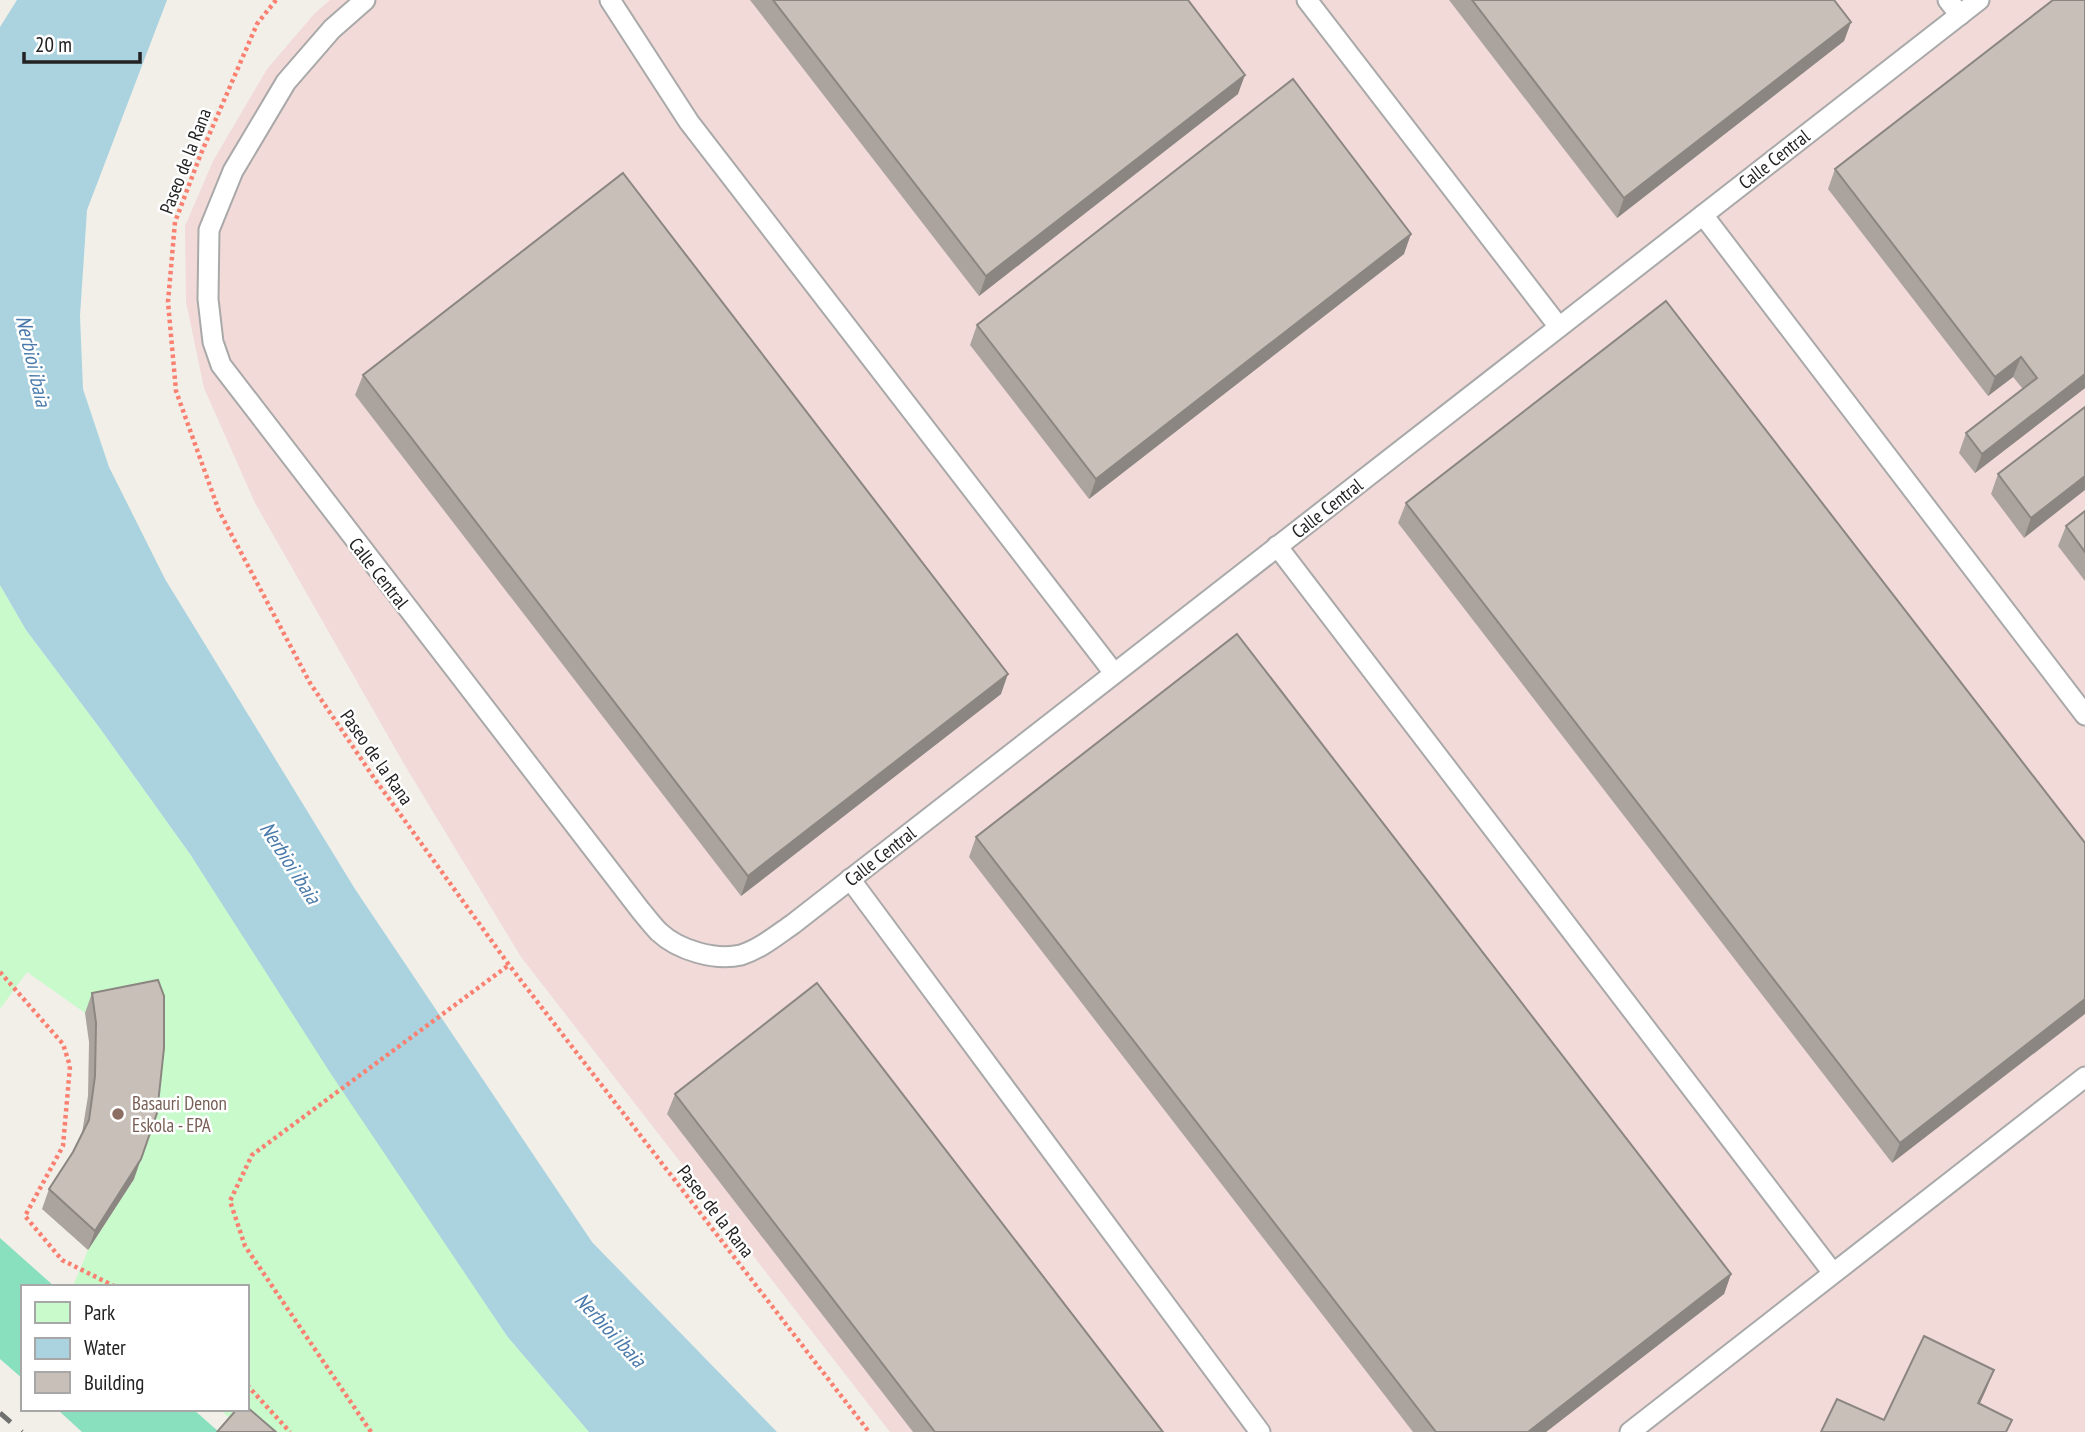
<svg xmlns="http://www.w3.org/2000/svg" width="2085" height="1432" viewBox="0 0 2085 1432" font-family="'PT Sans Narrow',sans-serif">
	<rect width="100%" height="100%" fill="#f2efe9"/>
	<polygon fill="#f2dad9" points="330,0 2085,0 2085,1432 890,1432 521,957 404,764 255,503 204,388 186,302 185,226 213,161 267,69 315,13"/>
	<polygon fill="#c8facc" points="0,585 26,630 99,727 190,854 507,1336 589,1432 246,1432 219,1409 247,1409 247,1287 73,1286 88,1250 134,1179 150,1000 85,1013 27,972 0,1009"/>
	<g fill="#88e0be">
		<polygon points="0,1238 55,1287 23,1287 23,1379 0,1359"/>
		<polygon points="57,1409 193,1409 219,1432 82,1432"/>
	</g>
	<polygon fill="#aad3df" points="17,0 167,0 87,210 80,316 83,389 109,467 165,579 355,889 592,1242 777,1432 589,1432 507,1336 331,1074 190,854 99,727 26,630 0,585 0,27"/>
	<g fill="none" stroke-linecap="round" stroke-linejoin="round">
		<defs>
			<g id="lane">
				<path d="M365,0L332,29L286,82L233,171L209,230L208,299L213,342L221,365L641,911C647,918 653,926 659,932C678,950 715,961 741,955C760,949 777,935 793,924L1979,0"/>
				<polyline points="610,0 689,122 1114,673"/>
				<polyline points="1307,0 1559,327"/>
				<polyline points="1948,0 1960,15"/>
				<polyline points="1703,215 2085,715"/>
				<polyline points="1277,546 1833,1273"/>
				<polyline points="850,879 1260,1432"/>
				<polyline points="1630,1432 2085,1077"/>
			</g>
		</defs>
		<use href="#lane" stroke="#a9a9a9" stroke-width="23"/>
		<g stroke="#fa8072" stroke-width="4.5" stroke-dasharray="3.5 3.5" stroke-linecap="butt">
			<polyline points="276,0 257,24 200,156 175,222 168,302 176,391 219,511 310,683 374,778 509,965 869,1432"/>
			<polyline points="0,972 63,1044 70,1066 63,1146 25,1216 62,1260 116,1287"/>
			<polyline points="247,1385 290,1432"/>
			<polyline points="371,1432 245,1246 230,1201 252,1155 509,965"/>
		</g>
		<use href="#lane" stroke="#fff" stroke-width="19"/>
		<polyline stroke="#707070" stroke-width="5" stroke-dasharray="14 14" stroke-linecap="butt" points="0,1413 22,1432"/>
	</g>
	<g fill="#aba49e">
		<polygon points="750,0 1188,0 1238,94 979,296"/>
		<polygon points="1449,0 1834,0 1851,22 1844,41 1617,218"/>
		<polygon points="2085,0 2085,388 1975,473 1959,453 1966,433 2023,389 2013,377 1988,396 1828,189 1835,169"/>
		<polygon points="1404,254 1089,499 970,345 977,325"/>
		<polygon points="363,375 1001,694 741,896 355,395"/>
		<polygon points="2085,407 2024,538 1991,494 1998,474"/>
		<polygon points="1406,503 2085,843 1892,1163 1398,523"/>
		<polygon points="2085,511 2085,581 2058,546 2066,526"/>
		<polygon points="976,837 1731,1274 1724,1294 1546,1432 1413,1432 969,857"/>
		<polygon points="92,993 134,1179 88,1250 42,1209 49,1189 73,1152 82,1133 88,1096 89,1042 85,1013"/>
		<polygon points="675,1094 1163,1432 913,1432 667,1114"/>
	</g>
	<g fill="#8b8681">
		<polygon points="1851,22 1844,41 1617,218 1624,198"/>
		<polygon points="1245,75 1238,94 979,296 986,276"/>
		<polygon points="1411,234 1404,254 1089,499 1096,479"/>
		<polygon points="2021,357 2013,377 1988,396 1995,377"/>
		<polygon points="2085,374 2085,388 1975,473 1982,454"/>
		<polygon points="2085,476 2085,490 2024,538 2031,518"/>
		<polygon points="1008,674 1001,694 741,896 748,876"/>
		<polygon points="2085,999 2085,1014 1892,1163 1900,1143"/>
		<polygon points="141,1159 134,1179 88,1250 95,1231"/>
		<polygon points="1731,1274 1724,1294 1546,1432 1528,1432"/>
		<polygon points="1994,1370 1986,1390 1971,1423 1978,1403"/>
	</g>
	<g fill="#c7bfb8" stroke="#8b8681" stroke-width="2">
		<polygon points="773,0 1188,0 1245,75 986,276"/>
		<polygon points="1472,0 1834,0 1851,22 1624,198"/>
		<polygon points="2053,0 2085,0 2085,374 1982,454 1966,433 2037,378 2021,357 1995,377 1835,169"/>
		<polygon points="1293,79 1411,234 1096,479 977,325"/>
		<polygon points="623,173 1008,674 748,876 363,375"/>
		<polygon points="1666,301 2085,843 2085,999 1900,1143 1406,503"/>
		<polygon points="2085,407 2085,476 2031,518 1998,474"/>
		<polygon points="2085,511 2085,552 2066,526"/>
		<polygon points="1237,634 1731,1274 1528,1432 1436,1432 976,837"/>
		<polygon points="158,980 164,996 164,1048 157,1113 141,1159 95,1231 49,1189 73,1152 89,1120 95,1076 96,1023 92,993"/>
		<polygon points="817,983 1163,1432 935,1432 675,1094"/>
		<polygon points="1924,1336 1994,1370 1978,1403 2012,1420 2006,1432 1821,1432 1837,1399 1884,1420"/>
		<polygon points="247,1407 276,1432 217,1432 237,1409 247,1409"/>
	</g>
	<circle fill="#8d6e63" stroke="#fff" stroke-width="2.5" cx="118" cy="1114" r="7"/>
	<g text-anchor="middle" stroke-width="5" stroke-linejoin="round" paint-order="stroke">
		<g font-size="19" fill="#222" stroke="#fff">
			<text transform="translate(1774 159) rotate(-38)" y="7">Calle Central</text>
			<text transform="translate(185 161) rotate(-69)" y="7">Paseo de la Rana</text>
			<text transform="translate(1327 508) rotate(-38)" y="7">Calle Central</text>
			<text transform="translate(379 573) rotate(52)" y="7">Calle Central</text>
			<text transform="translate(377 757) rotate(55)" y="7">Paseo de la Rana</text>
			<text transform="translate(880 856) rotate(-38)" y="7">Calle Central</text>
			<text transform="translate(716 1211) rotate(52)" y="7">Paseo de la Rana</text>
		</g>
		<g font-size="19" fill="#785e54" stroke="#fff" text-anchor="start">
			<text x="132" y="1110">Basauri Denon<tspan x="132" dy="22">Eskola - EPA</tspan></text>
		</g>
		<g font-size="21" font-style="italic" fill="#4a7aab" stroke="#fff">
			<text transform="translate(33 361) rotate(77)" y="7">Nerbioi ibaia</text>
			<text transform="translate(290 863) rotate(57)" y="7">Nerbioi ibaia</text>
			<text transform="translate(610 1330) rotate(47)" y="7">Nerbioi ibaia</text>
		</g>
	</g>
	<rect x="21" y="1285" width="228" height="126" fill="#ffffff" stroke="#a7a7a7" stroke-width="2"/>
	<rect x="35" y="1302" width="35" height="21" fill="#c8facc" stroke="#a7a7a7" stroke-width="2"/>
	<text x="84" y="1320" font-size="21" fill="#222222">Park</text>
	<rect x="35" y="1338" width="35" height="21" fill="#aad3df" stroke="#a7a7a7" stroke-width="2"/>
	<text x="84" y="1355" font-size="21" fill="#222222">Water</text>
	<rect x="35" y="1372" width="35" height="21" fill="#c7bfb8" stroke="#a7a7a7" stroke-width="2"/>
	<text x="84" y="1390" font-size="21" fill="#222222">Building</text>
	<path d="M24 52v10h116v-10" fill="none" stroke="#222222" stroke-width="3.5"/>
	<text x="35" y="52" font-size="21" fill="#222222" stroke="#ffffff" stroke-width="5" paint-order="stroke">20 m</text>
</svg>
